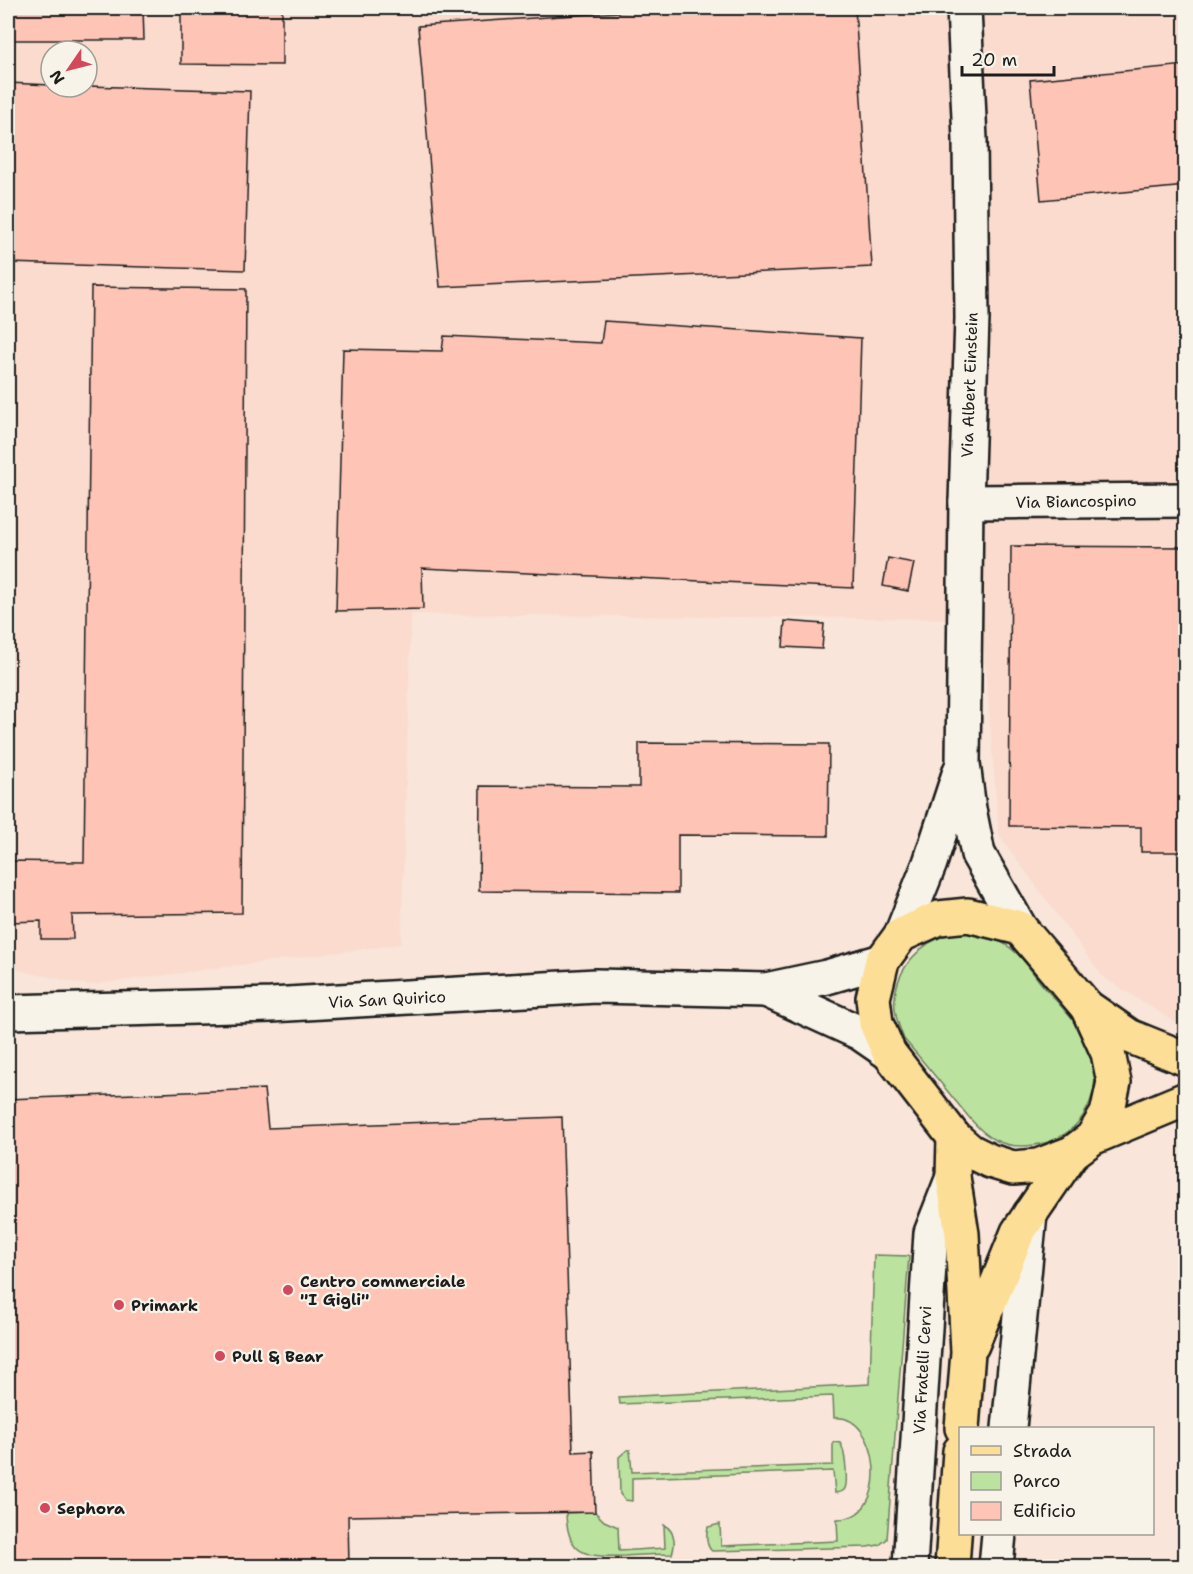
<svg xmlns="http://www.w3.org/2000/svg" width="1193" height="1574" viewBox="0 0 1193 1574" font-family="'Shantell Sans',sans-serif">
	<rect width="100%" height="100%" fill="#f9e5d9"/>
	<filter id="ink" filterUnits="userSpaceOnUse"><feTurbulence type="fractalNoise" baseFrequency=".0167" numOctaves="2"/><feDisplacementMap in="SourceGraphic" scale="12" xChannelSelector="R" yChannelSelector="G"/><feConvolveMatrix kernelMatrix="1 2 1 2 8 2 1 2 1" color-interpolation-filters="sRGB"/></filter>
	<g filter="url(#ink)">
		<path fill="#fadbce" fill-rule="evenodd" d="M8,8H1185V1028L1103,977L999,835L982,619L411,614L401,944L88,985L8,968ZM51,51H87V87H51Z"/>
		<g fill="#bbe39f" stroke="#6c805e" stroke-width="1.5">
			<path d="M973,933C988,937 1002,940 1014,951C1024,959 1032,972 1040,982C1052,997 1082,1027 1088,1042C1105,1081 1090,1129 1048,1142C1031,1147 1011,1148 995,1140C977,1130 966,1113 953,1098C937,1078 920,1058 904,1039C899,1026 893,1012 895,998C897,968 921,942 949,934C957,933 965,933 973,933Z"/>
			<path d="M874,1255L909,1256L887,1539L879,1545L867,1547L712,1551C706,1546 706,1535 708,1527L720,1524L721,1546L838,1541L837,1519C893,1520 880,1412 834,1418L833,1396L620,1404L619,1397L870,1384Z"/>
			<path d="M833,1442L840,1443C845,1449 849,1484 844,1490C841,1493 839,1492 835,1493L833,1471L632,1478V1501L625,1500L620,1494L619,1457L627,1450H630L632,1472L833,1465Z"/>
			<path d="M595,1512L604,1521L618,1527L619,1551L665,1548L664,1525C675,1531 676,1543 672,1554C656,1554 641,1555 625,1556C588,1557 567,1557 566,1513Z"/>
		</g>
		<g fill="#fec4b6" stroke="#1c1c1c" stroke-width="1.5">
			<polygon points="8,8 143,8 144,40 8,40"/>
			<polygon points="181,8 282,8 282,65 181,64"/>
			<polygon points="676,8 855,8 872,267 440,287 418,26"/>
			<polygon points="1186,65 1186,186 1041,200 1030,80"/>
			<polygon points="8,83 51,85 51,87 87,86 250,91 245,270 8,263"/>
			<polygon points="91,287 246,289 242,913 72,915 73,939 41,939 41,921 8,922 8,861 84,862"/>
			<polygon points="604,321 861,338 853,588 422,568 423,609 336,611 343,349 442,351 444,336 601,343"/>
			<polygon points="1011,546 1186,547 1186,852 1141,852 1141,827 1009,826"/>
			<polygon points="888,558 914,563 908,591 883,586"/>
			<polygon points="785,621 824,624 822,649 783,647"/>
			<polygon points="639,743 829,744 828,836 678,835 678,893 479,891 480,786 639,787"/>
			<polygon points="264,1089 268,1128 562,1117 573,1452 593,1451 595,1512 348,1516 349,1566 8,1566 8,1099"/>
		</g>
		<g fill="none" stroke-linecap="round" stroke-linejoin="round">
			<defs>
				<g id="minor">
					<polyline points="964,8 970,140 972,318 966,502 963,764 969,809 978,854 1020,928"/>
					<polyline points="966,502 1186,500"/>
					<polyline points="901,935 930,863 960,771"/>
					<polyline points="766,990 860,1033 889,1053"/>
					<polyline points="8,1012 271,1005 596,986 766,990 827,977 882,961"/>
					<polyline points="1009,1428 1030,1214"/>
					<polyline points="910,1566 931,1233 953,1177"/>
					<polyline points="996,1566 999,1534"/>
				</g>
				<g id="major">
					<polyline points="1087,1007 1129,1036 1186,1059"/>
					<polyline points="954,1137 953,1177 962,1234 968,1352 962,1428"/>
					<polyline points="1092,1138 1107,1114 1114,1082 1108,1053 1087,1007 1020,928 968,915 939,918 901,935 882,961 873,998 876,1023 889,1053 954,1137 970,1151 990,1161 1013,1168 1038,1166 1072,1153 1092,1138 1186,1099"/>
					<polyline points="972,1345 1018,1232 1072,1153"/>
					<polyline points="952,1566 960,1451"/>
				</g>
			</defs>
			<use href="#minor" stroke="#1c1c1c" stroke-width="38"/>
			<use href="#major" stroke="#1c1c1c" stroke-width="38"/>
			<use href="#minor" stroke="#f7f3e8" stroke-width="33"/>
			<use href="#major" stroke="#fdde96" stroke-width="33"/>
		</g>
	</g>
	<g fill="#d1495b" stroke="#f7f3e8" stroke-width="2">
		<circle cx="288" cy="1290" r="6"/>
		<circle cx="119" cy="1305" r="6"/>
		<circle cx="220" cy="1356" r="6"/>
		<circle cx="45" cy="1508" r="6"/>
	</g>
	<g text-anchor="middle" stroke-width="4.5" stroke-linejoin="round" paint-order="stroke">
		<g font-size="16" fill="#1c1c1c" stroke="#f7f3e8">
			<text transform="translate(969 385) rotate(-88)" y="6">Via Albert Einstein</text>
			<text transform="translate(1076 501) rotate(-1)" y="6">Via Biancospino</text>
			<text transform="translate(387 999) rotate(-3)" y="6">Via San Quirico</text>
			<text transform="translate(922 1370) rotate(-87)" y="6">Via Fratelli Cervi</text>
		</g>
		<g font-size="16" font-weight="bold" fill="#1c1c1c" stroke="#f7f3e8" text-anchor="start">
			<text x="300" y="1287">Centro commerciale<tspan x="300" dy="18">"I Gigli"</tspan></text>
			<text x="131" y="1311">Primark</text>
			<text x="232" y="1362">Pull &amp; Bear</text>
			<text x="57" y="1514">Sephora</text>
		</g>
	</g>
	<rect width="1193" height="1574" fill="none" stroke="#f7f3e8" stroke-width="30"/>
	<rect x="15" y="15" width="1163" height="1544" fill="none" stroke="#1c1c1c" stroke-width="2" filter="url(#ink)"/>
	<rect x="959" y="1427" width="195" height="108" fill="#f7f3e8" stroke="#9f9d96" stroke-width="1.5"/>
	<rect x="971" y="1446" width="30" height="9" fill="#fdde96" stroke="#9f9d96" stroke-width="1.5"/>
	<text x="1013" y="1457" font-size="18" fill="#1c1c1c">Strada</text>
	<rect x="971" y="1472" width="30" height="18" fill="#bbe39f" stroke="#9f9d96" stroke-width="1.5"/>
	<text x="1013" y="1487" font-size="18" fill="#1c1c1c">Parco</text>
	<rect x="971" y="1502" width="30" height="18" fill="#fec4b6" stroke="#9f9d96" stroke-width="1.5"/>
	<text x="1013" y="1517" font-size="18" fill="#1c1c1c">Edificio</text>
	<g transform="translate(69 69) rotate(235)"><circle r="28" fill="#f7f3e8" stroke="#9f9d96" stroke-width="1.5"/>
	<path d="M0-4.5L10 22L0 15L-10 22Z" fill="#d1495b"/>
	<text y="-9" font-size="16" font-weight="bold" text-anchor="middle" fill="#1c1c1c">N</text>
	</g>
	<path d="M962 66v9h92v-9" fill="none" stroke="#1c1c1c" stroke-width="3"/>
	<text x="971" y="66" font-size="18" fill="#1c1c1c" stroke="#f7f3e8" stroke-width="4.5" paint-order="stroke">20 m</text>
</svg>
